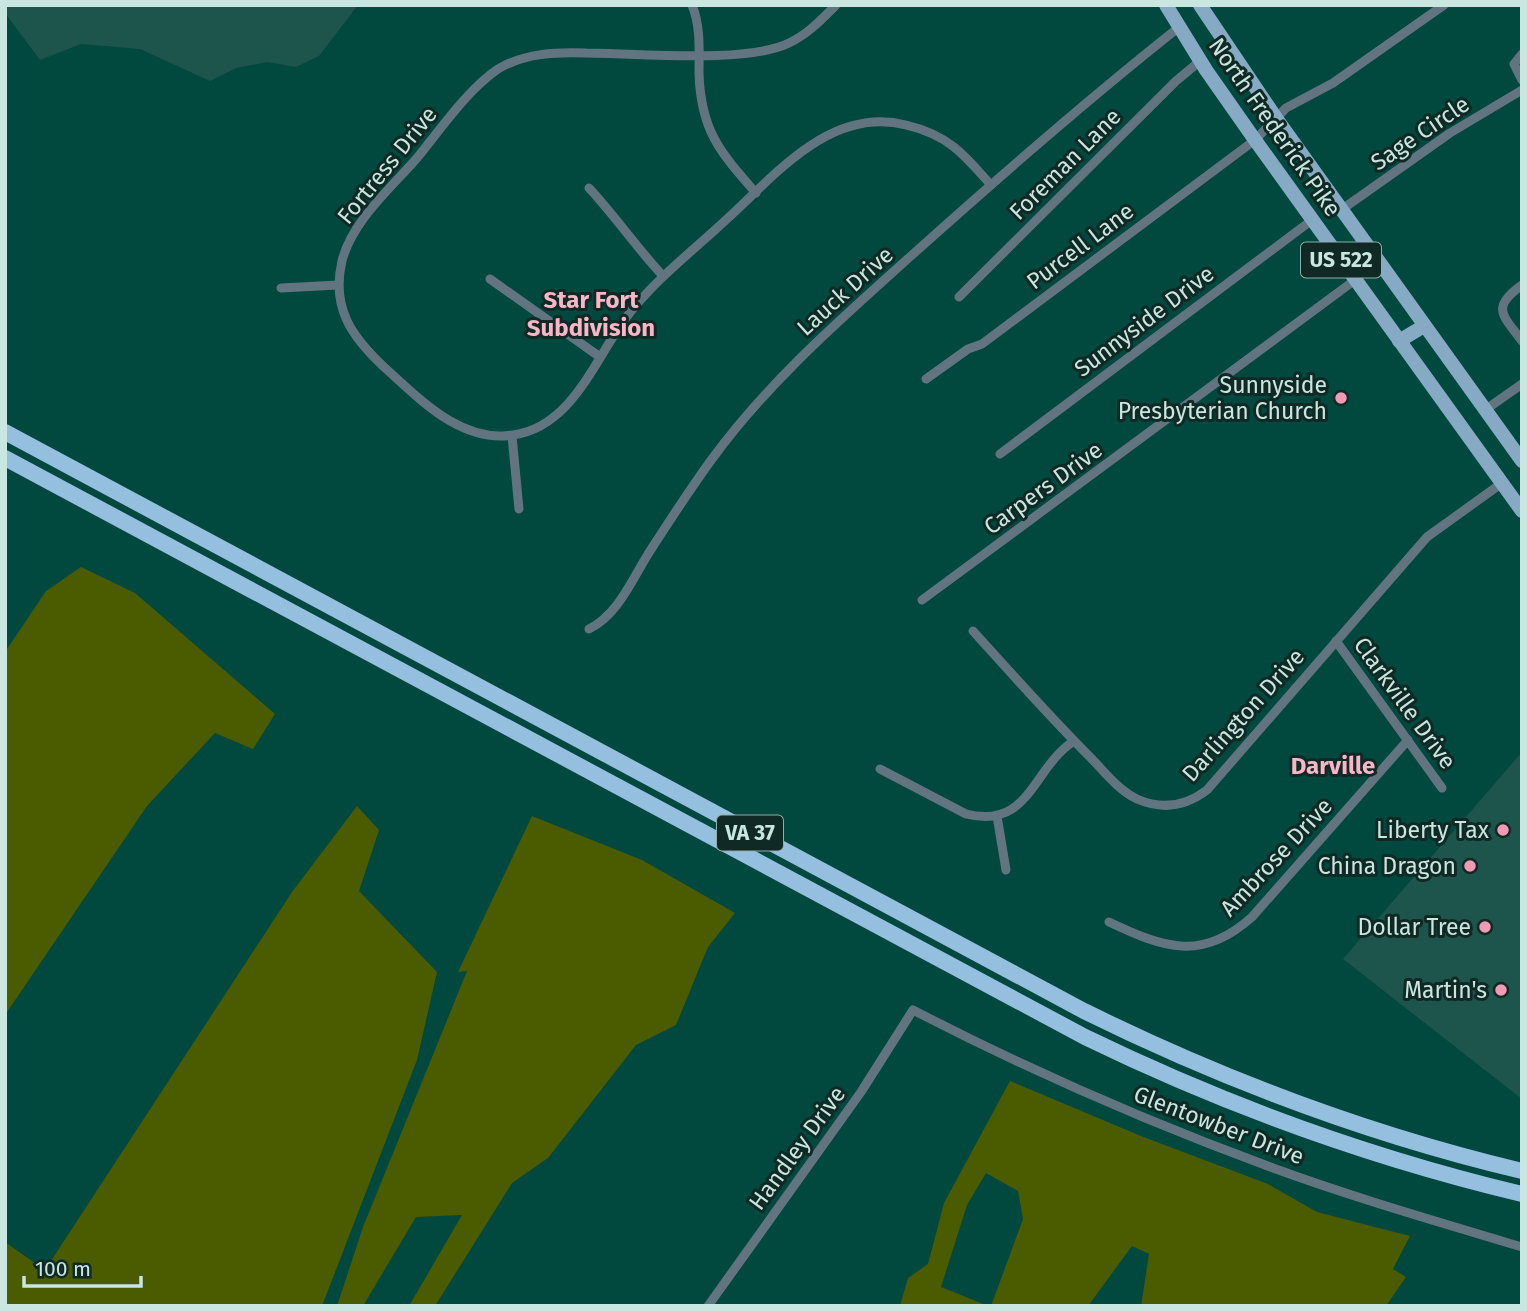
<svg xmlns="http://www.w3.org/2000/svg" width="1527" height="1311" viewBox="0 0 1527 1311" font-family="'Fira Sans',sans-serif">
	<rect width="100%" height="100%" fill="#01483f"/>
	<g fill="#1d544b">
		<polygon points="5,5 358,5 319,56 296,67 267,62 236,68 210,81 140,49 81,44 40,60 5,13"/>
		<polygon points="1522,752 1522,1099 1343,959"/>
	</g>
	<g fill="#4b5b00">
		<polygon points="81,567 135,593 275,714 253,749 215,733 147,806 5,1015 5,652 46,591"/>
		<polygon points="357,806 379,830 359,891 437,972 417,1060 322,1306 5,1306 5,1242 45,1270 292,892"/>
		<polygon points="532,816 642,860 735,913 708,947 676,1025 636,1045 548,1158 512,1183 435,1306 409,1306 462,1215 416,1217 363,1306 337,1306 363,1227 467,971 458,972"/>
		<polygon points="1010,1081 1141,1136 1268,1184 1317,1212 1410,1236 1393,1269 1406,1277 1386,1306 1141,1306 1149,1254 1132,1246 1088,1306 991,1306 1023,1219 1018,1191 986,1173 967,1205 941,1287 988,1306 900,1306 908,1278 928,1264 944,1203"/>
	</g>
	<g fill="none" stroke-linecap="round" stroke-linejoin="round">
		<g stroke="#637481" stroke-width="9">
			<path d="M692,5C701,27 699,51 699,74C701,131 720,152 756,193"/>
			<path d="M836,5C821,20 808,34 789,43C746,64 637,53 586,53C556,52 525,53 498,69C468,89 440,130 417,158C391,188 352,221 342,261C331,308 352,337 384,367C420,399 460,443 513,435C572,427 595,359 625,319C654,280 693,251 728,218C777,173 832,106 906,125C923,129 940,136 954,147C968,158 979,172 991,185"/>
			<polyline points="1522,54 1514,64 1522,80"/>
			<path d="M589,188C615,216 637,248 663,276"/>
			<polyline points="1341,210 1450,133 1522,90"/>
			<polyline points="490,279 600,357"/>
			<path d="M1522,285C1490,308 1503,315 1522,341"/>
			<polyline points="281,288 338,285"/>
			<polyline points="959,297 1176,81 1200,61"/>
			<polyline points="926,379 968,349 982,344 1255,140 1286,108 1333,83 1444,5"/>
			<polyline points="1485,410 1522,384"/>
			<polyline points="512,436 519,509"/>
			<polyline points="1000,454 1312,220"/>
			<polyline points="922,600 1355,280"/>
			<path d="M589,629C619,614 632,579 650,551C670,520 690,489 712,459C769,381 841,319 912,255C999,177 1087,100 1178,28"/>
			<path d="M973,631C1011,673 1049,716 1089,756C1104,771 1118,790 1137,799C1162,810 1186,806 1207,790L1427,537L1502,483"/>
			<polyline points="1336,641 1442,788"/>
			<path d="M880,769L966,814C1030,830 1032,768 1074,741"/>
			<polyline points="997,816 1006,870"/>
			<path d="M1109,922C1164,948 1202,962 1252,917L1408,740"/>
			<path d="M708,1306L861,1092L913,1010C1029,1070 1150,1123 1273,1168C1355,1198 1439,1222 1522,1247"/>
		</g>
		<g stroke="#86aac4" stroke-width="14">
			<polyline points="1166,5 1206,70 1255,140 1522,511"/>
			<polyline points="1200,5 1276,118 1522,461"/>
			<polyline points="1399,341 1424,326"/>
		</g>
		<g stroke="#94bfdf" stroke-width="16">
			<path d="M5,432L1084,1011C1224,1080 1370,1135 1522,1171"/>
			<path d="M5,458L1085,1037C1225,1105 1371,1158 1522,1194"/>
		</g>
	</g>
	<g fill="#f19ab4" stroke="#102925" stroke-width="2.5">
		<circle cx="1341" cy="398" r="7"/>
		<circle cx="1503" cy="830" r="7"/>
		<circle cx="1470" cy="866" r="7"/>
		<circle cx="1485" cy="927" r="7"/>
		<circle cx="1501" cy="990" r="7"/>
	</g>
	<g text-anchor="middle" stroke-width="6" stroke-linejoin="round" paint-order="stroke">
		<g fill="#102925" stroke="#92ada8" stroke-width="2">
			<rect x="1301" y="242.5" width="80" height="35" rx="5"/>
			<rect x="717" y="815.5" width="66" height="35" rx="5"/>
		</g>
		<g font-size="21" font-weight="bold" fill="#c9e6e0">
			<text x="1341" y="267">US 522</text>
			<text x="750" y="840">VA 37</text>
		</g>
		<g font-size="23" fill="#c9e6e0" stroke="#102925">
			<text transform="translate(1275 127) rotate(55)" y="8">North Frederick Pike</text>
			<text transform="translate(1420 133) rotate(-34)" y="8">Sage Circle</text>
			<text transform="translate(1065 164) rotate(-45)" y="8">Foreman Lane</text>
			<text transform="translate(387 165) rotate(-51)" y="8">Fortress Drive</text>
			<text transform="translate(1080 246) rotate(-37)" y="8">Purcell Lane</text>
			<text transform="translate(845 291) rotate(-42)" y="8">Lauck Drive</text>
			<text transform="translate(1144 321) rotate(-37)" y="8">Sunnyside Drive</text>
			<text transform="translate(1043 488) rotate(-36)" y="8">Carpers Drive</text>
			<text transform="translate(1405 703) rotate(54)" y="8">Clarkville Drive</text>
			<text transform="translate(1243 715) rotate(-48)" y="8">Darlington Drive</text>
			<text transform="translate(1276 857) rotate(-47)" y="8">Ambrose Drive</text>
			<text transform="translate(1219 1125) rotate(21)" y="8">Glentowber Drive</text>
			<text transform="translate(797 1148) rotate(-54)" y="8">Handley Drive</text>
		</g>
		<g font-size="23" fill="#c9e6e0" stroke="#102925" text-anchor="end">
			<text x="1327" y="393">Sunnyside<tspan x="1327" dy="26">Presbyterian Church</tspan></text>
			<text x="1489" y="838">Liberty Tax</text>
			<text x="1456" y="874">China Dragon</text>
			<text x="1471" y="935">Dollar Tree</text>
			<text x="1487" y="998">Martin's</text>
		</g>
		<g font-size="24" font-weight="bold" fill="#f8b6c8" stroke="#102925">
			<text x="591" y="308">Star Fort<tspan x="591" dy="28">Subdivision</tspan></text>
			<text x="1333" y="774">Darville</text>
		</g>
	</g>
	<rect width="1527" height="1311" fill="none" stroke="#c9e6e0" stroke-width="14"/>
	<path d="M24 1276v10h117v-10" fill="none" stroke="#c9e6e0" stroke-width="3.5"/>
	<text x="35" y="1276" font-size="21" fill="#c9e6e0" stroke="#102925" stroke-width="5" paint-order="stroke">100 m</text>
</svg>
